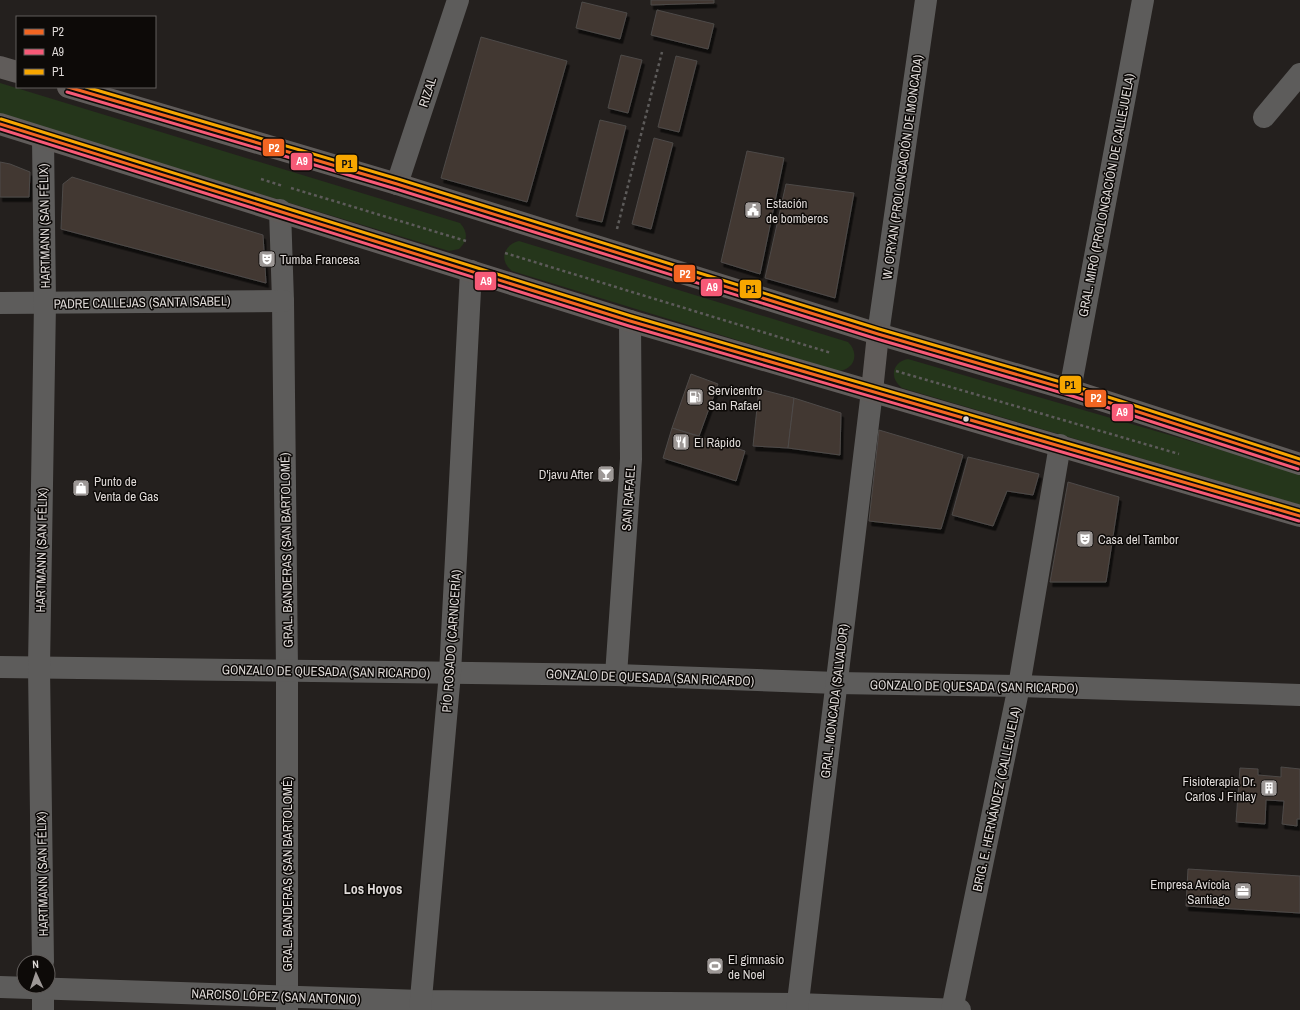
<svg xmlns="http://www.w3.org/2000/svg" width="1300" height="1010" viewBox="0 0 1300 1010" font-family="'Archivo Narrow',sans-serif">
	<defs>
		<filter id="shadow"><feDropShadow dx="2.5" dy="4.5" stdDeviation="0" flood-color="#0009"/></filter>
	</defs>
	<rect width="100%" height="100%" fill="#24201e"/>
	<g fill="#25361b">
		<path d="M0,83L460,223C468,232 468,241 459,249L449,251L0,116Z"/>
		<path d="M519,241L848,342C860,354 854,370 838,371L512,271C499,261 503,245 519,241Z"/>
		<path d="M908,359L1300,473V505L902,388C889,378 892,362 908,359Z"/>
	</g>
	<g fill="#433732" stroke="#4d4a48" filter="url(#shadow)">
		<polygon points="651,0 714,0 714,3 651,5"/>
		<polygon points="582,2 627,13 620,39 576,28"/>
		<polygon points="657,10 714,24 708,49 651,35"/>
		<polygon points="481,37 567,61 527,202 441,178"/>
		<polygon points="621,55 642,60 628,113 608,108"/>
		<polygon points="676,56 697,61 679,132 658,127"/>
		<polygon points="600,120 626,126 602,222 576,216"/>
		<polygon points="654,138 673,143 651,229 632,224"/>
		<polygon points="747,151 784,158 760,274 721,262"/>
		<polygon points="0,162 10,164 30,172 29,197 0,197"/>
		<polygon points="72,177 263,235 266,283 61,229 63,184"/>
		<polygon points="786,184 854,193 835,298 765,278"/>
		<polygon points="691,374 718,384 699,436 672,428"/>
		<polygon points="759,389 794,398 788,448 753,446"/>
		<polygon points="794,398 841,413 840,455 788,448"/>
		<polygon points="672,428 745,451 736,481 663,458"/>
		<polygon points="879,430 963,455 941,529 869,521"/>
		<polygon points="968,457 1039,474 1033,495 1007,491 993,526 952,515"/>
		<polygon points="1068,482 1119,497 1106,582 1050,582"/>
		<polygon points="1281,767 1300,769 1300,819 1297,819 1297,826 1282,824 1284,801 1266,800 1265,824 1236,822 1240,768 1258,769 1258,775 1281,777"/>
		<polygon points="1188,869 1300,876 1300,913 1186,906"/>
	</g>
	<g fill="none" stroke-linecap="round" stroke-linejoin="round">
		<g stroke="#5d5b5a" stroke-width="2.5" stroke-dasharray="3 3" stroke-linecap="butt">
			<polyline points="261,179 283,186"/>
			<polyline points="291,188 466,241"/>
			<polyline points="617,229 662,52"/>
			<polyline points="505,253 831,353"/>
			<polyline points="896,371 1179,454"/>
		</g>
		<g stroke="#5d5c5b" stroke-width="22">
			<polyline points="1264,117 1300,74"/>
			<polyline points="397,184 458,0"/>
			<polyline points="280,210 283,301 287,670 287,1009"/>
			<polyline points="0,303 283,301"/>
			<polyline points="878,334 926,0"/>
			<polyline points="1070,390 1143,0"/>
			<polyline points="0,667 616,675 837,683 1019,686 1300,695"/>
			<polyline points="616,675 631,459 630,321"/>
			<polyline points="43,962 39,667 45,303 43,138"/>
			<polyline points="43,986 43,1010"/>
			<polyline points="0,987 421,1001 797,1004 960,1010"/>
			<polyline points="420,1010 450,673 471,271"/>
			<polyline points="797,1010 872,391"/>
			<polyline points="952,1010 1019,686 1060,445"/>
		</g>
		<g stroke="#605c5a" stroke-width="22">
			<polyline points="0,67 17,72"/>
			<polyline points="68,87 397,184 878,334 1070,390 1300,464"/>
			<polyline points="0,124 630,321 1300,516"/>
			<polyline points="872,391 878,334"/>
		</g>
		<defs>
			<g id="bus-1">
				<polyline points="68,87 397,184 878,334 1070,390 1300,464"/>
				<polyline points="0,124 630,321 1300,516"/>
			</g>
			<g id="bus-2">
				<polyline points="67,92 396,189 877,339 1069,395 1298,469"/>
				<polyline points="0,129 629,326 1299,521"/>
			</g>
			<g id="bus-3">
				<polyline points="86,87 398,179 879,329 1071,385 1300,459"/>
				<polyline points="1,119 631,316 1300,511"/>
			</g>
		</defs>
		<use href="#bus-1" stroke="#0d0a08" stroke-width="6"/>
		<use href="#bus-2" stroke="#0d0a08" stroke-width="6"/>
		<use href="#bus-3" stroke="#0d0a08" stroke-width="6"/>
		<use href="#bus-1" stroke="#f26522" stroke-width="3"/>
		<use href="#bus-2" stroke="#f75a77" stroke-width="3"/>
		<use href="#bus-3" stroke="#f7a600" stroke-width="3"/>
	</g>
	<defs>
		<symbol id="civic-square" viewBox="-11 -11 22 22"><rect x="-9" y="-9" width="18" height="18" rx="4" fill="#9d9896" stroke="#0d0a08"/><path d="M-.6-6.5H3V-4.5H.6V-3L4-1V1h2V6H-6V1h2V-1L-.6-3ZM-1.2 2.5V6h2.4V2.5Z" fill="#fff"/></symbol>
		<symbol id="theatre-square" viewBox="-11 -11 22 22"><rect x="-9" y="-9" width="18" height="18" rx="4" fill="#9d9896" stroke="#0d0a08"/><path d="M-5-5.5Q0-4 5-5.5V0Q5 5 0 6Q-5 5-5 0ZM-3.3-2.5H-1v1.5H-3.3ZM1-2.5H3.3v1.5H1ZM-2.8 1Q0 5.5 2.8 1Z" fill="#fff"/></symbol>
		<symbol id="fuel-square" viewBox="-11 -11 22 22"><rect x="-9" y="-9" width="18" height="18" rx="4" fill="#9d9896" stroke="#0d0a08"/><path d="M-5.5-6h7V0h2V4h1.3V-2.5L3-4.5l.8-.8L6-3V5H2.5V1h-1V6h-7ZM-4.2-4.7v3.2H.2V-4.7Z" fill="#fff"/></symbol>
		<symbol id="restaurant-square" viewBox="-11 -11 22 22"><rect x="-9" y="-9" width="18" height="18" rx="4" fill="#9d9896" stroke="#0d0a08"/><path d="M-5-6h1v4h1v-4h1v4h1v-4h1v5L-1.5 .5V6h-2V.5L-5-1ZM5-6V6H3V1.5H1.5Q1.5-4 5-6Z" fill="#fff"/></symbol>
		<symbol id="bar-square" viewBox="-11 -11 22 22"><rect x="-9" y="-9" width="18" height="18" rx="4" fill="#9d9896" stroke="#0d0a08"/><path d="M-6-5H6L.8 .8V4.5H3.5V6h-7V4.5H-.8V.8Z" fill="#fff"/></symbol>
		<symbol id="shop-square" viewBox="-11 -11 22 22"><rect x="-9" y="-9" width="18" height="18" rx="4" fill="#9d9896" stroke="#0d0a08"/><path d="M-5-2.5h2.3a2.7 3.5 0 0 1 5.4 0H5L5.5 6h-11ZM-1.5-2.5h3a1.5 2.3 0 0 0-3 0Z" fill="#fff"/></symbol>
		<symbol id="building-square" viewBox="-11 -11 22 22"><rect x="-9" y="-9" width="18" height="18" rx="4" fill="#9d9896" stroke="#0d0a08"/><path d="M-4-6H4V6H1V3H-1V6H-4ZM-2.5-4.3h1.7v1.8h-1.7ZM.8-4.3h1.7v1.8H.8ZM-2.5-1h1.7V.8h-1.7ZM.8-1h1.7V.8H.8Z" fill="#fff"/></symbol>
		<symbol id="office-square" viewBox="-11 -11 22 22"><rect x="-9" y="-9" width="18" height="18" rx="4" fill="#9d9896" stroke="#0d0a08"/><path d="M-6-3h4V-5.5h4V-3h4V5H-6ZM-1-4.5V-3h2v-1.5ZM-6 0V1H6V0Z" fill="#fff"/></symbol>
		<symbol id="stadium-square" viewBox="-11 -11 22 22"><rect x="-9" y="-9" width="18" height="18" rx="4" fill="#9d9896" stroke="#0d0a08"/><path d="M0-5a6.5 5 0 1 0 0 10a6.5 5 0 1 0 0-10ZM-3.5-1.8h7v3.6h-7Z" fill="#fff"/></symbol>
	</defs>
	<g fill-rule="evenodd">
		<use href="#civic-square" x="743" y="200" width="20" height="20"/>
		<use href="#theatre-square" x="257" y="249" width="20" height="20"/>
		<use href="#fuel-square" x="685" y="387" width="20" height="20"/>
		<use href="#restaurant-square" x="671" y="432" width="20" height="20"/>
		<use href="#bar-square" x="596" y="464" width="20" height="20"/>
		<use href="#shop-square" x="71" y="478" width="20" height="20"/>
		<use href="#theatre-square" x="1075" y="529" width="20" height="20"/>
		<use href="#building-square" x="1259" y="778" width="20" height="20"/>
		<use href="#office-square" x="1233" y="881" width="20" height="20"/>
		<use href="#stadium-square" x="705" y="956" width="20" height="20"/>
	</g>
	<circle fill="#ded9d7" stroke="#0d0a08" stroke-width="1.5" cx="966" cy="419" r="3.5"/>
	<g text-anchor="middle" stroke-width="3" stroke-linejoin="round" paint-order="stroke">
		<g font-size="13" fill="#ded9d7" stroke="#0d0a08">
			<text transform="translate(427 92) rotate(-72)" y="5">RIZAL</text>
			<text transform="translate(902 167) rotate(-82)" y="5">W. O'RYAN (PROLONGACIÓN DE MONCADA)</text>
			<text transform="translate(1106 195) rotate(-79)" y="5">GRAL. MIRÓ (PROLONGACIÓN DE CALLEJUELA)</text>
			<text transform="translate(44 226) rotate(-91)" y="5">HARTMANN (SAN FÉLIX)</text>
			<text transform="translate(142 302) rotate(-1)" y="5">PADRE CALLEJAS (SANTA ISABEL)</text>
			<text transform="translate(628 498) rotate(-86)" y="5">SAN RAFAEL</text>
			<text transform="translate(41 550) rotate(-89)" y="5">HARTMANN (SAN FÉLIX)</text>
			<text transform="translate(286 550) rotate(-91)" y="5">GRAL. BANDERAS (SAN BARTOLOMÉ)</text>
			<text transform="translate(451 641) rotate(-86)" y="5">PÍO ROSADO (CARNICERÍA)</text>
			<text transform="translate(326 671) rotate(1)" y="5">GONZALO DE QUESADA (SAN RICARDO)</text>
			<text transform="translate(650 677) rotate(2)" y="5">GONZALO DE QUESADA (SAN RICARDO)</text>
			<text transform="translate(974 686) rotate(1)" y="5">GONZALO DE QUESADA (SAN RICARDO)</text>
			<text transform="translate(834 701) rotate(-83)" y="5">GRAL. MONCADA (SALVADOR)</text>
			<text transform="translate(996 799) rotate(-78)" y="5">BRIG. E. HERNÁNDEZ (CALLEJUELA)</text>
			<text transform="translate(42 874) rotate(-91)" y="5">HARTMANN (SAN FÉLIX)</text>
			<text transform="translate(287 874) rotate(-90)" y="5">GRAL. BANDERAS (SAN BARTOLOMÉ)</text>
			<text transform="translate(276 996) rotate(2)" y="5">NARCISO LÓPEZ (SAN ANTONIO)</text>
		</g>
		<g font-size="13" fill="#ded9d7" stroke="#0d0a08" text-anchor="start">
			<text x="766" y="208">Estación<tspan x="766" dy="15">de bomberos</tspan></text>
			<text x="280" y="264">Tumba Francesa</text>
			<text x="708" y="395">Servicentro<tspan x="708" dy="15">San Rafael</tspan></text>
			<text x="694" y="447">El Rápido</text>
			<text x="593" y="479" text-anchor="end">D'javu After</text>
			<text x="94" y="486">Punto de<tspan x="94" dy="15">Venta de Gas</tspan></text>
			<text x="1098" y="544">Casa del Tambor</text>
			<text x="1256" y="786" text-anchor="end">Fisioterapia Dr.<tspan x="1256" dy="15">Carlos J Finlay</tspan></text>
			<text x="1230" y="889" text-anchor="end">Empresa Avícola<tspan x="1230" dy="15">Santiago</tspan></text>
			<text x="728" y="964">El gimnasio<tspan x="728" dy="15">de Noel</tspan></text>
		</g>
		<g font-size="14" font-weight="bold" fill="#ded9d7" stroke="#0d0a08">
			<text x="373" y="894">Los Hoyos</text>
		</g>
	</g>
	<g stroke="#0d0a08" stroke-width="1.5">
		<rect x="262" y="138" width="23" height="19" rx="4" fill="#f26522"/>
		<rect x="290" y="152" width="23" height="19" rx="4" fill="#f75a77"/>
		<rect x="335" y="154" width="23" height="19" rx="4" fill="#f7a600"/>
		<rect x="673" y="264" width="23" height="19" rx="4" fill="#f26522"/>
		<rect x="474" y="271" width="23" height="20" rx="4" fill="#f75a77"/>
		<rect x="700" y="278" width="23" height="19" rx="4" fill="#f75a77"/>
		<rect x="739" y="279" width="23" height="20" rx="4" fill="#f7a600"/>
		<rect x="1059" y="375" width="23" height="19" rx="4" fill="#f7a600"/>
		<rect x="1084" y="389" width="23" height="19" rx="4" fill="#f26522"/>
		<rect x="1111" y="403" width="23" height="19" rx="4" fill="#f75a77"/>
	</g>
	<g font-size="11" text-anchor="middle" font-weight="bold" fill="#fff">
		<text x="274" y="152">P2</text>
		<text x="302" y="165">A9</text>
		<text x="685" y="278">P2</text>
		<text x="486" y="285">A9</text>
		<text x="712" y="291">A9</text>
		<text x="1096" y="402">P2</text>
		<text x="1122" y="416">A9</text>
	</g>
	<g font-size="11" text-anchor="middle" font-weight="bold" fill="#111">
		<text x="347" y="168">P1</text>
		<text x="751" y="293">P1</text>
		<text x="1070" y="389">P1</text>
	</g>
	<rect x="16" y="16" width="140" height="72" fill="#0d0a08" stroke="#615d5b"/>
	<rect x="24" y="29" width="20" height="6" fill="#f26522" stroke="#615d5b"/>
	<text x="52" y="36" font-size="12" fill="#ded9d7">P2</text>
	<rect x="24" y="49" width="20" height="6" fill="#f75a77" stroke="#615d5b"/>
	<text x="52" y="56" font-size="12" fill="#ded9d7">A9</text>
	<rect x="24" y="69" width="20" height="6" fill="#f7a600" stroke="#615d5b"/>
	<text x="52" y="76" font-size="12" fill="#ded9d7">P1</text>
	<g transform="translate(36 974) rotate(357)"><circle r="19" fill="#0d0a08" stroke="#615d5b"/>
	<path d="M0-3L7 15L0 10L-7 15Z" fill="#9d9896"/>
	<text y="-6" font-size="11" font-weight="bold" text-anchor="middle" fill="#ded9d7">N</text>
	</g>
</svg>
